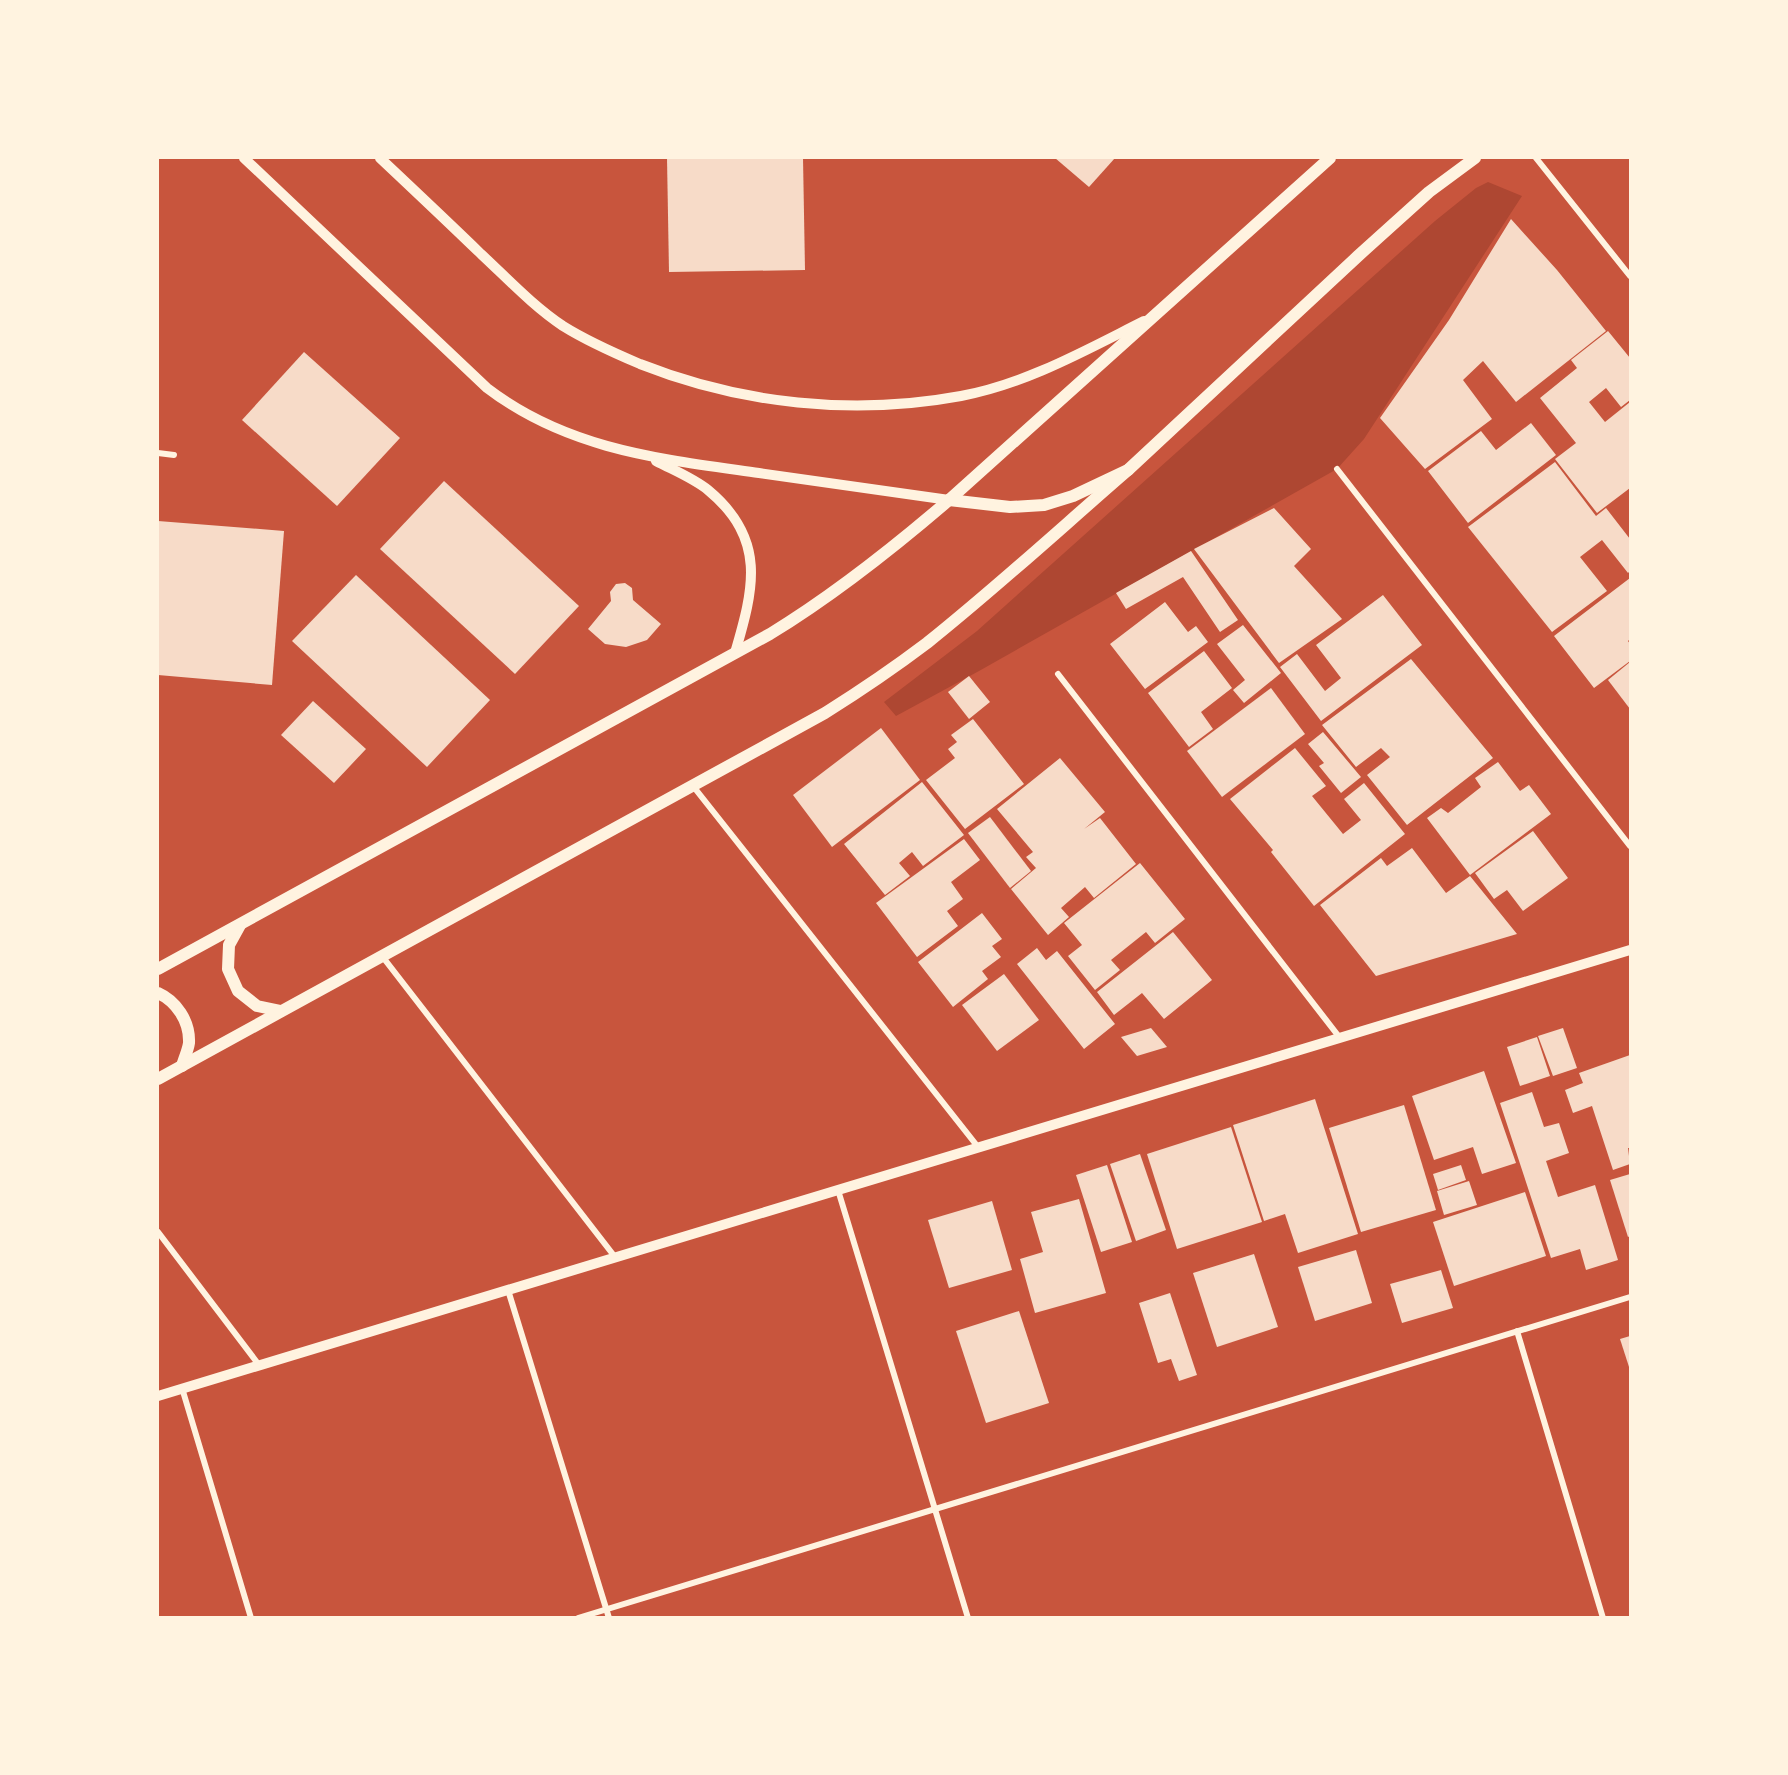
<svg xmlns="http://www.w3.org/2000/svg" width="1788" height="1775" viewBox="0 0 1788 1775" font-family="Mulish,sans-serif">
	<rect width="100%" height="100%" fill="#c8553d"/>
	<polygon fill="#ae4732" points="1488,182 1522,196 1364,439 1337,469 979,671 896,716 884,702 977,631 1435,221 1476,188"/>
	<g fill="#f7dbc8">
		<polygon points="667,158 803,158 805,270 669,272"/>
		<polygon points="1055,158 1115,158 1089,187"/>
		<polygon points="1511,219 1557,270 1606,331 1516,402 1483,361 1463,380 1492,419 1425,469 1380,418 1449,320"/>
		<polygon points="1608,331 1630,358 1630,400 1621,407 1606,388 1589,402 1605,422 1630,402 1630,488 1597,513 1555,459 1576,443 1540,398 1577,368 1571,360"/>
		<polygon points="304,352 400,438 337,506 242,420"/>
		<polygon points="1531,423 1556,455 1468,523 1428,471 1481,431 1496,450"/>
		<polygon points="1555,462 1596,516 1606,508 1630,539 1630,571 1628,573 1602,540 1580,557 1607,591 1552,632 1468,527"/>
		<polygon points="444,481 579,606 515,674 380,549"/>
		<polygon points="1274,508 1311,549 1294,566 1342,619 1279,663 1194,549"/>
		<polygon points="158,521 284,531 272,685 158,675"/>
		<polygon points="1191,551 1238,620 1220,632 1183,577 1126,609 1116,593"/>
		<polygon points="356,575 490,700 427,767 292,641"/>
		<polygon points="1630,578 1630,639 1628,641 1630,644 1630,661 1594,688 1554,636"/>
		<polygon points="625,583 632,588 633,600 661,624 647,640 626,647 605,644 588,629 611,601 610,592 616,584"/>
		<polygon points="1383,595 1422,645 1321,721 1280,667 1297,654 1325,691 1341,678 1316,645"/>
		<polygon points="1165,602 1188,632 1196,626 1208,642 1145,689 1110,644"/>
		<polygon points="1243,625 1281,673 1244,703 1233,690 1245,680 1217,644"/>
		<polygon points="1204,651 1232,688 1201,712 1213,729 1189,747 1148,693"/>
		<polygon points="1411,659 1493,758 1407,825 1367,775 1390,757 1381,748 1356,767 1322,725"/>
		<polygon points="1630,662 1630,709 1608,680"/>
		<polygon points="969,676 990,702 969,719 948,692"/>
		<polygon points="1271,688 1305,734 1222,797 1187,751"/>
		<polygon points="313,701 366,749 334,783 281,735"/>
		<polygon points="973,719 1024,784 965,829 926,780 955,758 948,749 957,742 951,735"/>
		<polygon points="881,728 920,780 832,847 793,795"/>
		<polygon points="1323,732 1361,777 1341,793 1319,766 1324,763 1308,744"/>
		<polygon points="1295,748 1326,786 1312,796 1343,834 1361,820 1344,799 1364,783 1405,834 1314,906 1271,852 1273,850 1230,799"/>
		<polygon points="1060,758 1105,812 1084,829 1100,818 1136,864 1094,898 1085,887 1061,908 1069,917 1048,935 1011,889 1036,868 1026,857 1033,852 997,809"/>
		<polygon points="1498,762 1520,791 1529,785 1551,814 1470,875 1427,818 1441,808 1448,813 1481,787 1475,778"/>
		<polygon points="922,782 964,835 923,866 912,852 899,863 910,876 885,895 844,844"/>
		<polygon points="990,817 1031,871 1010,888 968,833"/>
		<polygon points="1533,831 1568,878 1523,911 1507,890 1494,899 1475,873"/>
		<polygon points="964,839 980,860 951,882 963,899 947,911 958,926 917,957 876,903"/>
		<polygon points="1412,848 1446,893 1470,876 1517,934 1376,976 1320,905 1381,858 1387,866"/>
		<polygon points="1140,863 1185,919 1155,943 1146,932 1111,960 1120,970 1095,990 1068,956 1082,945 1064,923"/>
		<polygon points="982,913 1002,939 992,946 1001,957 982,971 988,979 953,1007 918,962"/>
		<polygon points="1173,932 1212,980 1164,1019 1142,993 1114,1015 1097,992"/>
		<polygon points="1037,948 1046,960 1057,951 1115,1024 1084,1049 1017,964"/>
		<polygon points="1004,974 1039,1020 997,1051 962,1005"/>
		<polygon points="1151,1028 1167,1047 1137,1056 1121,1037"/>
		<polygon points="1563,1028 1577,1068 1553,1076 1538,1036"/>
		<polygon points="1537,1037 1550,1076 1520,1086 1507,1047"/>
		<polygon points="1630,1055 1630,1148 1628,1148 1630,1164 1613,1170 1592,1106 1573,1113 1565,1090 1583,1083 1579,1073"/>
		<polygon points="1484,1071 1516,1163 1482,1174 1473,1147 1434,1160 1412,1096"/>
		<polygon points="1532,1092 1544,1127 1559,1123 1569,1153 1546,1161 1558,1197 1595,1185 1618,1260 1586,1270 1580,1249 1551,1258 1500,1103"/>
		<polygon points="1315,1099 1358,1234 1298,1253 1285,1214 1264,1221 1233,1125"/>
		<polygon points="1404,1105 1436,1210 1361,1232 1329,1128"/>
		<polygon points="1231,1127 1262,1222 1177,1249 1147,1154"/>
		<polygon points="1140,1154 1166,1230 1136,1241 1110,1164"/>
		<polygon points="1107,1165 1132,1242 1101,1252 1076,1175"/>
		<polygon points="1461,1165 1466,1180 1438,1190 1433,1174"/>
		<polygon points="1630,1174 1630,1236 1628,1237 1610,1180"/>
		<polygon points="1469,1181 1477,1205 1444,1215 1437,1191"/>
		<polygon points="1525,1192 1546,1256 1454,1286 1433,1222"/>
		<polygon points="1079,1199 1106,1293 1035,1313 1020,1259 1043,1252 1031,1212"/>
		<polygon points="992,1201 1012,1270 949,1288 928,1220"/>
		<polygon points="1356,1250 1372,1303 1315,1321 1298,1267"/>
		<polygon points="1254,1254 1278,1327 1217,1347 1193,1273"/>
		<polygon points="1441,1270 1453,1308 1402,1323 1390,1284"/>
		<polygon points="1170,1293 1197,1375 1179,1381 1171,1359 1158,1363 1139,1303"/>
		<polygon points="1019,1311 1049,1403 986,1423 956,1331"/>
		<polygon points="1630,1336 1630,1370 1620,1339"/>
	</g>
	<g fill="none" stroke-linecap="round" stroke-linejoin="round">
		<g stroke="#fff3e0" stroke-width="6">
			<polyline points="1536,158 1630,276"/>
			<polyline points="158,453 174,455"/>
			<polyline points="1337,469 1630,846"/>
			<polyline points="1058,674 1340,1038"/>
			<polyline points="693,786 978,1147"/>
			<polyline points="382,956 615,1257"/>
			<polyline points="838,1190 968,1618"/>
			<polyline points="158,1232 259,1365"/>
			<polyline points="508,1290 609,1618"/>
			<polyline points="1517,1331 1603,1618"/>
			<polyline points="182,1388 251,1618"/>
			<polyline points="578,1618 1630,1297"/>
		</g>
		<g stroke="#fff3e0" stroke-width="10">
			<path d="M244,158L487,388C568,450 661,459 759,473C822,482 885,491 949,500"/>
			<path d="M380,158C414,190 448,222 481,254C508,279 533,306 563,326C587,341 614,353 640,364C741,404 853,416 961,396C1026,384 1086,350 1144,321"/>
			<path d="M656,461C673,470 693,478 708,490C767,539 754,588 735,653"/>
			<polyline points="158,1396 1630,950"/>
		</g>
		<g stroke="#fff3e0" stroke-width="12">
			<polyline points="949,500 1010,507 1044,505 1073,496 1128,470 1358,256 1429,192 1475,158"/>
			<polyline points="240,925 229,945 228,969 238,991 257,1006 281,1011"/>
			<path d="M158,969L770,634C834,595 892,549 949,500L1330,158"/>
			<path d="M158,993C176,1001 190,1021 189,1043C188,1050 184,1059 182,1066"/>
			<path d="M158,1079L825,713C860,691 894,668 927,643C996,588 1061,528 1128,470"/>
		</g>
	</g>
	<rect width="1788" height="1775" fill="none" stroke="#fff3e0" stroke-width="318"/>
</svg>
